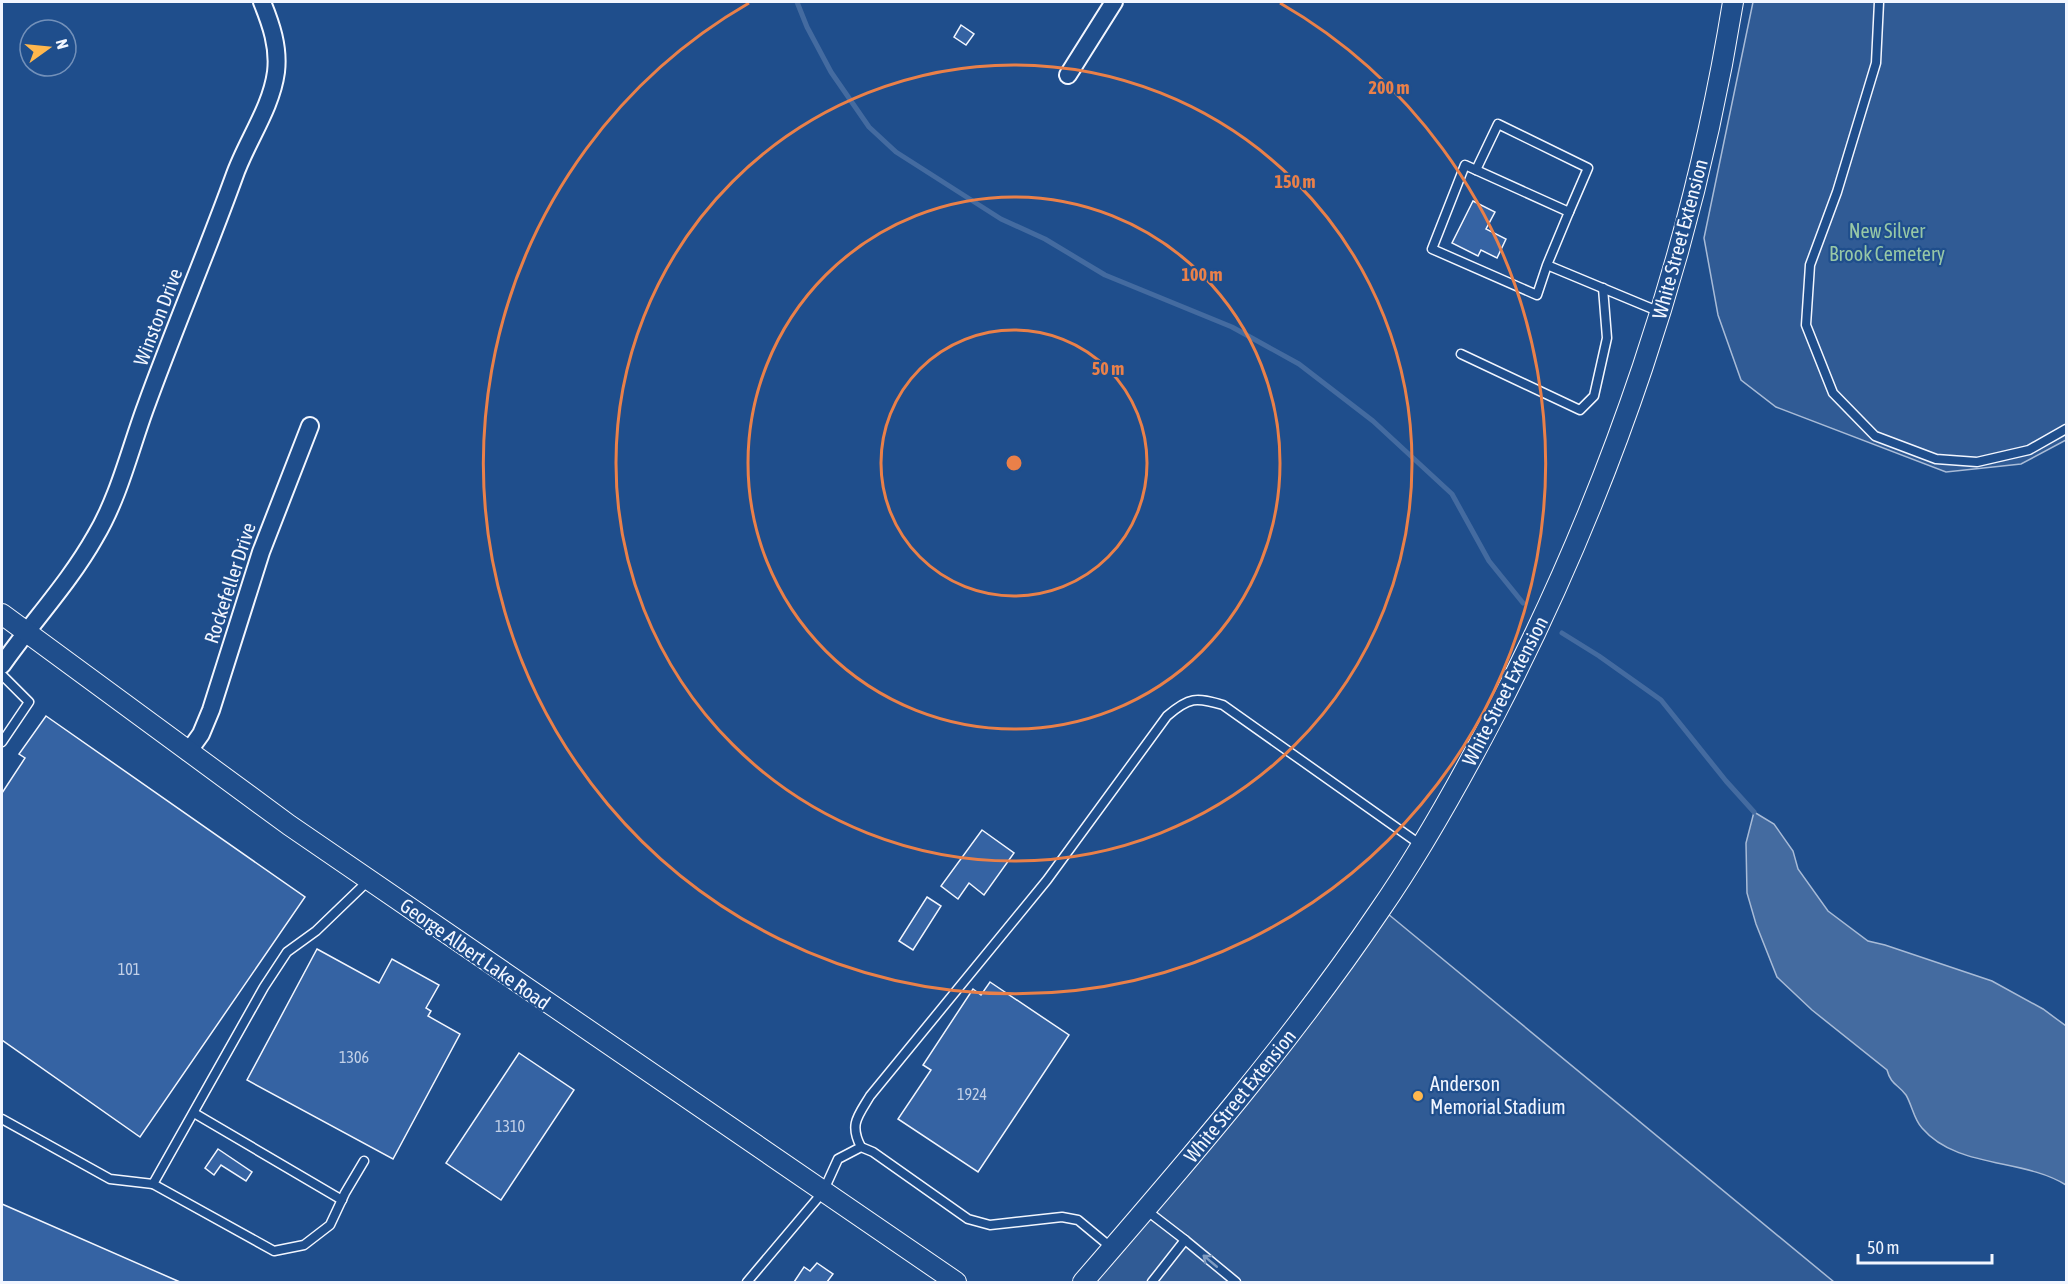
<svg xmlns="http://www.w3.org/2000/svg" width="2068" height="1284" viewBox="0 0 2068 1284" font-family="'Asap Condensed',sans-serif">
	<rect width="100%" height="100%" fill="#1f4e8c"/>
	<g fill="#305b95" stroke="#a8bbd7" stroke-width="1.5">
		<polygon points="1753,2 2066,2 2066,440 2021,464 1946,472 1776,407 1741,380 1718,315 1704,238"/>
		<polygon points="1382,909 1834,1282 1074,1282"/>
	</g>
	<path fill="#446ba0" stroke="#a8bbd7" stroke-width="1.5" d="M1754,812L1774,824L1793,851L1798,869L1828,911L1868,941L1885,945L1992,981L2043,1009L2066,1026V1185C2023,1158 1957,1169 1922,1128C1914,1120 1912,1105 1906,1095C1898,1084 1891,1085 1887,1070L1812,1010L1777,977L1756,924L1747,893L1746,843Z"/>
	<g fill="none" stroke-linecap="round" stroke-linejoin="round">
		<g stroke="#446ba0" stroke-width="5">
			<polyline points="797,2 807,27 831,72 869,127 896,152 1001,219 1045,239 1105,275 1232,327 1299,364 1373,421 1452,494 1489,561 1523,603"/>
			<polyline points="1562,633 1599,656 1661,700 1726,781 1754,812"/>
		</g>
	</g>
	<g fill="#3563a3" stroke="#f2f6ff" stroke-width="1.5">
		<polygon points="961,25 974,34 966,45 954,37"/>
		<polygon points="1473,201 1495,212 1486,229 1506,239 1497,258 1481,250 1478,256 1452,243"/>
		<polygon points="46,716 305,897 140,1137 2,1040 2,793 25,758 19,754"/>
		<polygon points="982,830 1014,853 984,895 969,883 958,899 941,886"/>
		<polygon points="927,897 941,906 913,950 899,941"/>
		<polygon points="317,949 379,983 392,959 439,985 426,1008 431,1011 428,1016 460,1034 393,1159 247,1080"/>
		<polygon points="990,982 1069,1035 978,1172 898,1119 931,1070 923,1065 973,989 981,995"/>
		<polygon points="519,1053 574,1090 501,1200 446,1163"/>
		<polygon points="218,1149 252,1172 246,1181 221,1165 214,1175 205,1168"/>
		<polygon points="2,1204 180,1282 2,1282"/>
		<polygon points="817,1263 833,1274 827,1282 794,1282 804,1267 810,1271"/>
	</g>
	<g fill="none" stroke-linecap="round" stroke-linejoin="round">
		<defs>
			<g id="service">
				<polyline points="1879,2 1876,63 1837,192 1810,265 1806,325 1833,393 1875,436 1936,459 1977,462 2029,450 2066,429"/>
				<polyline points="1476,170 1498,124 1588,168 1569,212"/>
				<polyline points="1547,265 1537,295 1432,249 1465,165 1569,212 1547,265 1660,312"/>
				<polyline points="1461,354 1580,410 1594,396 1607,338 1603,288"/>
				<polyline points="2,675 29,702 2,742"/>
				<polyline points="194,1113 342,1200"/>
				<polyline points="2,1119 110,1179 153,1184 264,987 287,952 316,931 369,880"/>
				<path d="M861,1147C849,1124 858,1116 870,1096L1047,880L1167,716C1189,697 1196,697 1223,705L1421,845"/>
				<polyline points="153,1184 274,1251 304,1245 330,1225 345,1193 364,1161"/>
				<polyline points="1146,1210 1185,1240 1152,1282"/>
				<polyline points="1185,1240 1236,1282"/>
				<polyline points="747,1282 823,1192 838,1159 861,1147 873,1152 968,1219 990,1225 1062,1217 1078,1220 1113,1249"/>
			</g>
			<g id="minor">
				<polyline points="1068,75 1114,2"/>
				<path d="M2,665C32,622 69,583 95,537C119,497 130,449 146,406C174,329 206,254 234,177C246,142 271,109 276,72C279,47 271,24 262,2"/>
				<polyline points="188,752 201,734 211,710 261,552 310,426"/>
			</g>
			<g id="tertiary">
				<polyline points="2,614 289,825 956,1282"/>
				<path d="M1083,1282C1187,1162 1291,1042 1380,910C1423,848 1460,781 1495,714C1611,491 1693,250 1733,2"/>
			</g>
		</defs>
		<use href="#service" stroke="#f2f6ff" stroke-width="11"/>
		<use href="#minor" stroke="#f2f6ff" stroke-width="20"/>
		<use href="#tertiary" stroke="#f2f6ff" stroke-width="22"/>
		<use href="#service" stroke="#1f4e8c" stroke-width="8"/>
		<use href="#minor" stroke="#1f4e8c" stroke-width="16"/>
		<use href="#tertiary" stroke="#1f4e8c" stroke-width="20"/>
	</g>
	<defs><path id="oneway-shaft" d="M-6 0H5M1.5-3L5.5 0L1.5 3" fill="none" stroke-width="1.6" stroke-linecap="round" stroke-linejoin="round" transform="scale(1.5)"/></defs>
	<use stroke="#7e9ac0" href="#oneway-shaft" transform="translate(1210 1261) rotate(-140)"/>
	<g fill="none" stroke="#ea8049" stroke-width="3">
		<circle cx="1014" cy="463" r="133"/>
		<circle cx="1014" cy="463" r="266"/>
		<circle cx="1014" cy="463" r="398"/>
		<path d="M1280 3A531 531 0 1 1 749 3"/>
	</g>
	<circle fill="#ffb74d" stroke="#1f4e8c" stroke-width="2" cx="1418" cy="1096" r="6"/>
	<g text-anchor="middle" stroke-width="4.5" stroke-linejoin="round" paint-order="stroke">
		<g font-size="16" fill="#c3d1e8">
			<text x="129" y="975">101</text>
			<text x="354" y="1063">1306</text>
			<text x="972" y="1100">1924</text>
			<text x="510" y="1132">1310</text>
		</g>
		<g font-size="20" fill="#97c8a6" stroke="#1f4e8c">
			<text x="1887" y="238">New Silver<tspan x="1887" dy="23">Brook Cemetery</tspan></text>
		</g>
		<g font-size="20" fill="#f2f6ff" stroke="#1f4e8c">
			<text transform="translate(1680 239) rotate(-75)" y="7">White Street Extension</text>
			<text transform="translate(158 317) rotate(-69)" y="7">Winston Drive</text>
			<text transform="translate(230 583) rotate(-72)" y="7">Rockefeller Drive</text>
			<text transform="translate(1505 691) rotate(-63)" y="7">White Street Extension</text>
			<text transform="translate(475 954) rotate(35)" y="7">George Albert Lake Road</text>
			<text transform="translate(1240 1096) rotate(-51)" y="7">White Street Extension</text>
		</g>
		<g font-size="20" fill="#f2f6ff" stroke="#1f4e8c" text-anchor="start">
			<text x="1430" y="1091">Anderson<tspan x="1430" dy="23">Memorial Stadium</tspan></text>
		</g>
	</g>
	<circle cx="1014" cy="463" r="9" fill="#ea8049" stroke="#1f4e8c" stroke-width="3"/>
	<g font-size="18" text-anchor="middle" font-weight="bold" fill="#ea8049" stroke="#1f4e8c" stroke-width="4.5" stroke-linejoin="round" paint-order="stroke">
		<text x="1389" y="94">200 m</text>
		<text x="1295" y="188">150 m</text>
		<text x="1202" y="281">100 m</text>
		<text x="1108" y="375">50 m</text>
	</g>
	<rect width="2068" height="1284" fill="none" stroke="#f2f6ff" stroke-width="6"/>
	<g transform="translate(48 48) rotate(75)"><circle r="28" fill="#1f4e8c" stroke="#7391ba" stroke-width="1.5"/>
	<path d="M0-4.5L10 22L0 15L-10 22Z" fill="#ffb74d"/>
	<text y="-9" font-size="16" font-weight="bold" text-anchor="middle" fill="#f2f6ff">N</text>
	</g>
	<path d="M1858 1254v9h134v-9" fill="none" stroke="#f2f6ff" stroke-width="3"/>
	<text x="1867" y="1254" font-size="18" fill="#f2f6ff" stroke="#1f4e8c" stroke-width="4.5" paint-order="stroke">50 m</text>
</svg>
